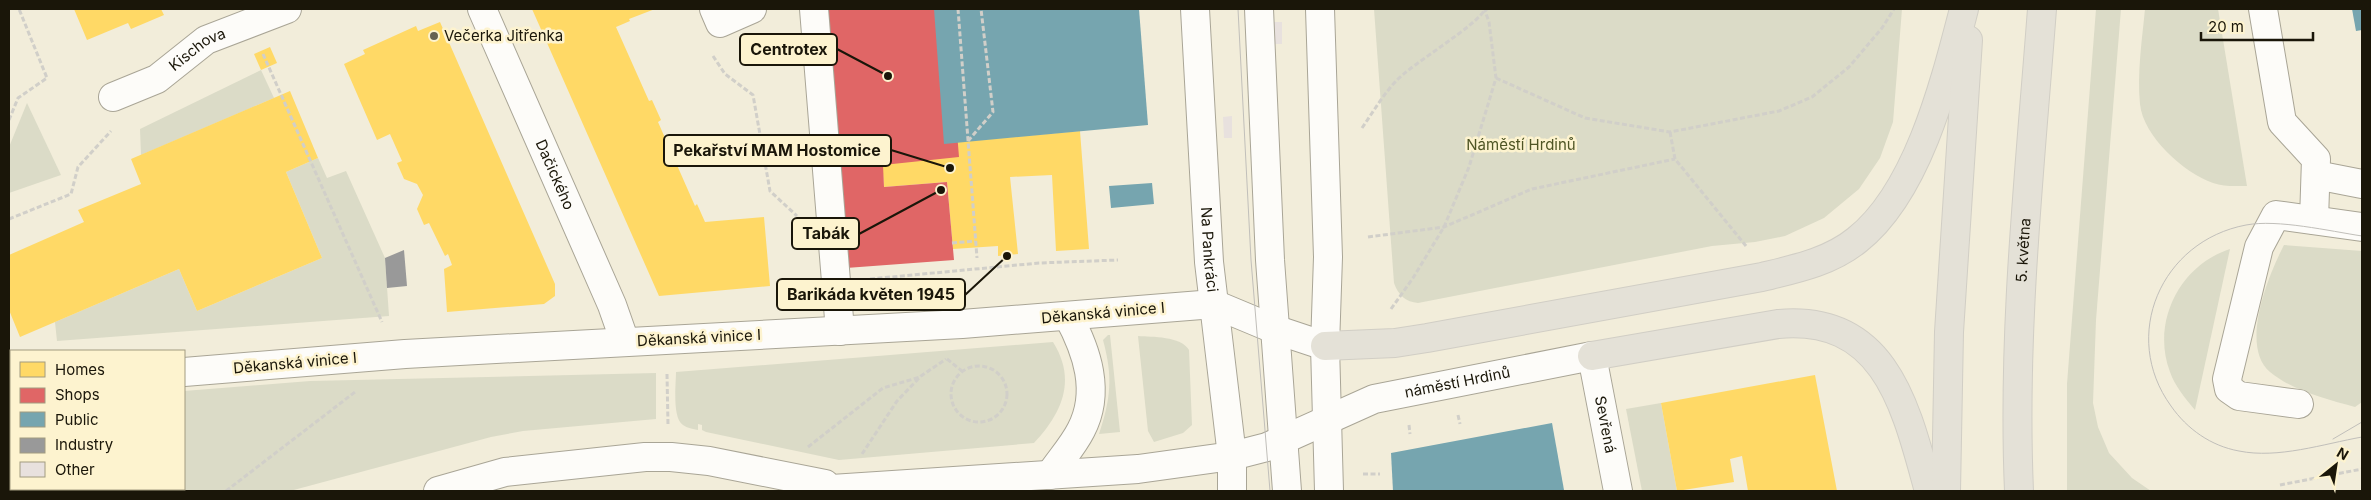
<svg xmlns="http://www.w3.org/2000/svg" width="2371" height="500" viewBox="0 0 2371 500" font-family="Inter,sans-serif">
	<rect width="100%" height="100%" fill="#f2edda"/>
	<g fill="#dbdbc7">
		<path d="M1374,9H1902L1893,122L1880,158L1859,189L1824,218L1785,236L1755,242L1712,246L1418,303C1406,302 1398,295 1394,283Z"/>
		<polygon points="2096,9 2121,9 2096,320 2093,403 2098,427 2109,453 2132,478 2151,491 2067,491 2067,384"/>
		<path d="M2145,9H2218L2247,186C2235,186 2224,187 2213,183C2184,173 2143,136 2140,104C2137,73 2142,40 2145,9Z"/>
		<polygon points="261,70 274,98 141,155 140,129"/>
		<polygon points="27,103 61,175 9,193 9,147"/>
		<polygon points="318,158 327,178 346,171 385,258 389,316 57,341 55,322 179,269 197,311 322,258 286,172"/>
		<path d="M2284,245L2362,251V402L2355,407C2326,399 2293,391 2270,372C2239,346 2269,274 2284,245Z"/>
		<path d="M2230,249L2195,410C2185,398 2175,386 2170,372C2151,322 2180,265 2230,249Z"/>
		<path d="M1108,335H1110L1120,432L1099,434C1111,398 1113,377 1103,340Z"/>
		<path d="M1138,336C1152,337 1181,336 1189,350L1192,425L1183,433L1154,442L1148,431Z"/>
		<path d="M1053,342C1077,380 1062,413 1034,443L839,460L706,432L702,430V425L698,424V430C693,429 687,428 683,425C672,418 676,384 676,372Z"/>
		<polygon points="656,373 656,419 523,431 491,437 290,491 9,491 9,405 11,404 11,489 184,489 184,391 310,381"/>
		<polygon points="1661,403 1677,491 1642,491 1626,409"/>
	</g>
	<g fill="#ffd966">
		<polygon points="74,9 161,9 164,15 131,29 128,23 87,40"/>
		<polygon points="532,9 655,9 629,19 630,21 616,27 649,101 652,100 661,120 658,122 695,206 697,204 705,222 764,217 770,286 659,296"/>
		<polygon points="440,22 555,284 555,296 544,304 447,312 444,269 452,265 448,254 445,256 429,223 424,225 417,209 423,195 417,184 404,179 397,163 402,161 390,134 377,140 344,64 365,54 363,50 416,26 418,31"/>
		<polygon points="270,47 277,63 261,70 254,54"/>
		<polygon points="290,91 318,158 286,172 322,258 197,311 179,269 20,337 9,310 9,255 84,222 78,210 141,184 131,159"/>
		<polygon points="1080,131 1089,249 1056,251 1052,175 1010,177 1018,254 998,256 998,246 953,249 947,182 884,187 882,160 835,164 835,153"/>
		<polygon points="1815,375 1837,491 1748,491 1742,456 1730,459 1734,482 1677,491 1661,403"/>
	</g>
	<polygon fill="#e06666" points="819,9 947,9 959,157 883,165 884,187 947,182 954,260 846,268"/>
	<g fill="#76a5af">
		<polygon points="934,9 1139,9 1148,125 944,144"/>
		<polygon points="2352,9 2362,9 2362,30 2356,31"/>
		<polygon points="1152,183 1154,204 1111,208 1109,186"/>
		<polygon points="1552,423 1564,490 1393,491 1391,453"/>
	</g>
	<polygon fill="#999" points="404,250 407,286 387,288 385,258"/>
	<g fill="#e8e1de">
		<rect x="1274" y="22" width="8" height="22"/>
		<polygon points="1232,116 1232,138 1224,138 1223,117"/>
	</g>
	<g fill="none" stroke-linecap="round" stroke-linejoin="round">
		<defs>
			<g id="minor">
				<path id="s1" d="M482,9L612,305L625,342"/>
				<polyline points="714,9 720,23 752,9"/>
				<polyline points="814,9 840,331"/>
				<path id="s2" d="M1195,9L1209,262L1232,456V491"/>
				<polyline points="1259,9 1270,260 1287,491"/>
				<polyline points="1320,9 1328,257 1325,346 1329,491"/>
				<polyline points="2263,9 2282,122 2316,159 2314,220"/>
				<path id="s3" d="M113,97L157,79L206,40L287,9"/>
				<polyline points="2316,175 2362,184"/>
				<polyline points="184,372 405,354 962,324 1214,304 1274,329 1325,346"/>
				<polyline points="9,386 11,386"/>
				<polyline points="2299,404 2239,396 2229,389 2227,379 2259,247 2276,215 2362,227"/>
				<path d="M1050,475C1060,460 1073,446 1081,430C1101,392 1087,351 1068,316"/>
				<polyline points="438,491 505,472 645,457 671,457 709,461 825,484"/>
				<path id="s4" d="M801,491L1138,469L1232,456L1267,447L1374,399L1592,356L1618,491"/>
			</g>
			<g id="major">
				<path d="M1325,346L1395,343L1427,338L1762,277C1795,269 1830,262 1857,240C1918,192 1945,82 1964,9"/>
				<path d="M1592,356L1778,324C1886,314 1906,408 1929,491"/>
				<polyline points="1946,491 1949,332 1968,40"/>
				<path id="s5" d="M2019,491C2012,331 2030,169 2042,9"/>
			</g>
		</defs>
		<use href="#minor" stroke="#a9a596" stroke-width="30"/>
		<use href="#major" stroke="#d1cec5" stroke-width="30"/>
		<g stroke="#d1cfc9" stroke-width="3" stroke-dasharray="5 2.5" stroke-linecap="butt">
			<polyline points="958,9 977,258"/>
			<polyline points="263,54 382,322"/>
			<polyline points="713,56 725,74 753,95 770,191 797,216"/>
			<polyline points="1496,78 1585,118 1670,132 1779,111 1812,97 1849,67 1882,28 1894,9"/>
			<polyline points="9,120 18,98 47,78 19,9"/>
			<path d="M1362,128C1373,112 1383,95 1396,81C1413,63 1478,25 1485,9"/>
			<polyline points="1670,132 1675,159 1746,246"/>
			<polyline points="968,141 993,112 981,9"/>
			<polyline points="9,219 71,194 78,167 111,131"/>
			<polyline points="1368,237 1444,227 1532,189 1675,159"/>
			<polyline points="952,243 975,241"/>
			<polyline points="870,279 1039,263 1118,260"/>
			<polyline points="1391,309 1413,278 1444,227 1469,167 1496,78 1489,22 1485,11 1487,9"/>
			<polyline points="947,359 962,371"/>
			<circle cx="979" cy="394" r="28"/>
			<polyline points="667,374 668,425"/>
			<polyline points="1458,415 1460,424"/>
			<polyline points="1409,425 1410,434"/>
			<polyline points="808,447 883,388 920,377"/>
			<polyline points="862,454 897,401 921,376 946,359"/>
			<polyline points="1363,474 1380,474"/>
			<polyline points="2280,485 2362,469"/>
			<polyline points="108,489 108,491"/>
			<polyline points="226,491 355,392"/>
		</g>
		<use href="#minor" stroke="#fdfcf9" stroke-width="28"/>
		<use href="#major" stroke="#e4e1d7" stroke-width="28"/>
		<g stroke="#c1bfba" stroke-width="1">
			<polyline points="1238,9 1251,260 1270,491"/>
			<path d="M2362,236C2329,231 2278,219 2246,225C2161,241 2120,336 2171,406C2187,429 2211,446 2239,451C2278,459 2323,444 2362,437"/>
			<polyline points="2333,439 2362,422"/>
		</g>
	</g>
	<circle fill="#666152" stroke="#fdf3cf" stroke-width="2" cx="434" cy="36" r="5"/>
	<g text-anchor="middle" stroke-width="5" stroke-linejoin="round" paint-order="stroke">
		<g font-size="15" fill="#1a1609" stroke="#fdf3cf" text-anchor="start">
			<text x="444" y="41">Večerka Jitřenka</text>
		</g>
		<g font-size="15" fill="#1a1609" stroke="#fdf3cf">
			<text dy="5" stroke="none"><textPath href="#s3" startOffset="98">Kischova</textPath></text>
			<text dy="5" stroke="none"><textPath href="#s1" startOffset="181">Dačického</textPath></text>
			<text dy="5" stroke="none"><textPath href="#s2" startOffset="241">Na Pankráci</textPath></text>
			<text dy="5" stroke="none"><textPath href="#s5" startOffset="241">5. května</textPath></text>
			<text transform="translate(1103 313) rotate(-5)" y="5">Děkanská vinice Ⅰ</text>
			<text transform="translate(699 338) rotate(-3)" y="5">Děkanská vinice Ⅰ</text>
			<text transform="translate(295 363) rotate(-5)" y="5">Děkanská vinice Ⅰ</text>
			<text dy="5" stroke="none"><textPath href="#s4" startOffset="671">náměstí Hrdinů</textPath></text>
			<text dy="5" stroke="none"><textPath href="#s4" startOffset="878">Sevřená</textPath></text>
		</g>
		<g font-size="15" fill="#4f5525" stroke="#fdf3cf">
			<text x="1521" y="150">Náměstí Hrdinů</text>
		</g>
	</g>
	<path fill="none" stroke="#1a1609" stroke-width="2" d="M888 76L837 49M950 168L891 150M941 190L859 234M1007 256L965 295"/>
	<g fill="#1a1609" stroke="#fdf3cf" stroke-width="2">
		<circle cx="888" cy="76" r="5"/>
		<circle cx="950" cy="168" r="5"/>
		<circle cx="941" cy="190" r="5"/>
		<circle cx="1007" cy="256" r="5"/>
	</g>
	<g fill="#fdf3cf" stroke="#1a1609" stroke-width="2">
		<rect x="740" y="34" width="97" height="31" rx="5"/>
		<rect x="664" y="135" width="227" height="31" rx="5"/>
		<rect x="792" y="218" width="67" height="31" rx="5"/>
		<rect x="777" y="279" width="188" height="31" rx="5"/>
	</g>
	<g font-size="16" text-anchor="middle" font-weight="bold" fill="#1a1609">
		<text x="789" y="55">Centrotex</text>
		<text x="777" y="156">Pekařství MAM Hostomice</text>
		<text x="826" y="239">Tabák</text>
		<text x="871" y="300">Barikáda květen 1945</text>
	</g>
	<rect width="2371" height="500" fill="none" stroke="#1a1609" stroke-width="20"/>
	<rect x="10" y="350" width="175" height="140" fill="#fdf3cf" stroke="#a29b80"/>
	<rect x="20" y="362" width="25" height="15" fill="#ffd966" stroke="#a29b80"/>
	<text x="55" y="375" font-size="15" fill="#1a1609">Homes</text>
	<rect x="20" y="388" width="25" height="15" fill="#e06666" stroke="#a29b80"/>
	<text x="55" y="400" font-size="15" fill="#1a1609">Shops</text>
	<rect x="20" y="412" width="25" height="15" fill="#76a5af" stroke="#a29b80"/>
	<text x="55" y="425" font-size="15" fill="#1a1609">Public</text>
	<rect x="20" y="438" width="25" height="15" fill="#999999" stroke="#a29b80"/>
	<text x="55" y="450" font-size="15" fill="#1a1609">Industry</text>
	<rect x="20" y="462" width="25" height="15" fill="#e8e1de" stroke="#a29b80"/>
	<text x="55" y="475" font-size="15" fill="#1a1609">Other</text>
	<g transform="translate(2336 465) rotate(30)" stroke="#fdf3cf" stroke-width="4" paint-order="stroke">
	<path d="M0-4L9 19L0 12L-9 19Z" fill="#1a1609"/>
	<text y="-8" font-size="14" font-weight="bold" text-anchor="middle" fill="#1a1609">N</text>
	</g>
	<path d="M2201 32v8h112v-8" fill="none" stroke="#1a1609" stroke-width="2.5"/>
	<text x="2208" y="32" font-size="15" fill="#1a1609" stroke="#fdf3cf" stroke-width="4" paint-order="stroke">20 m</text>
</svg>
